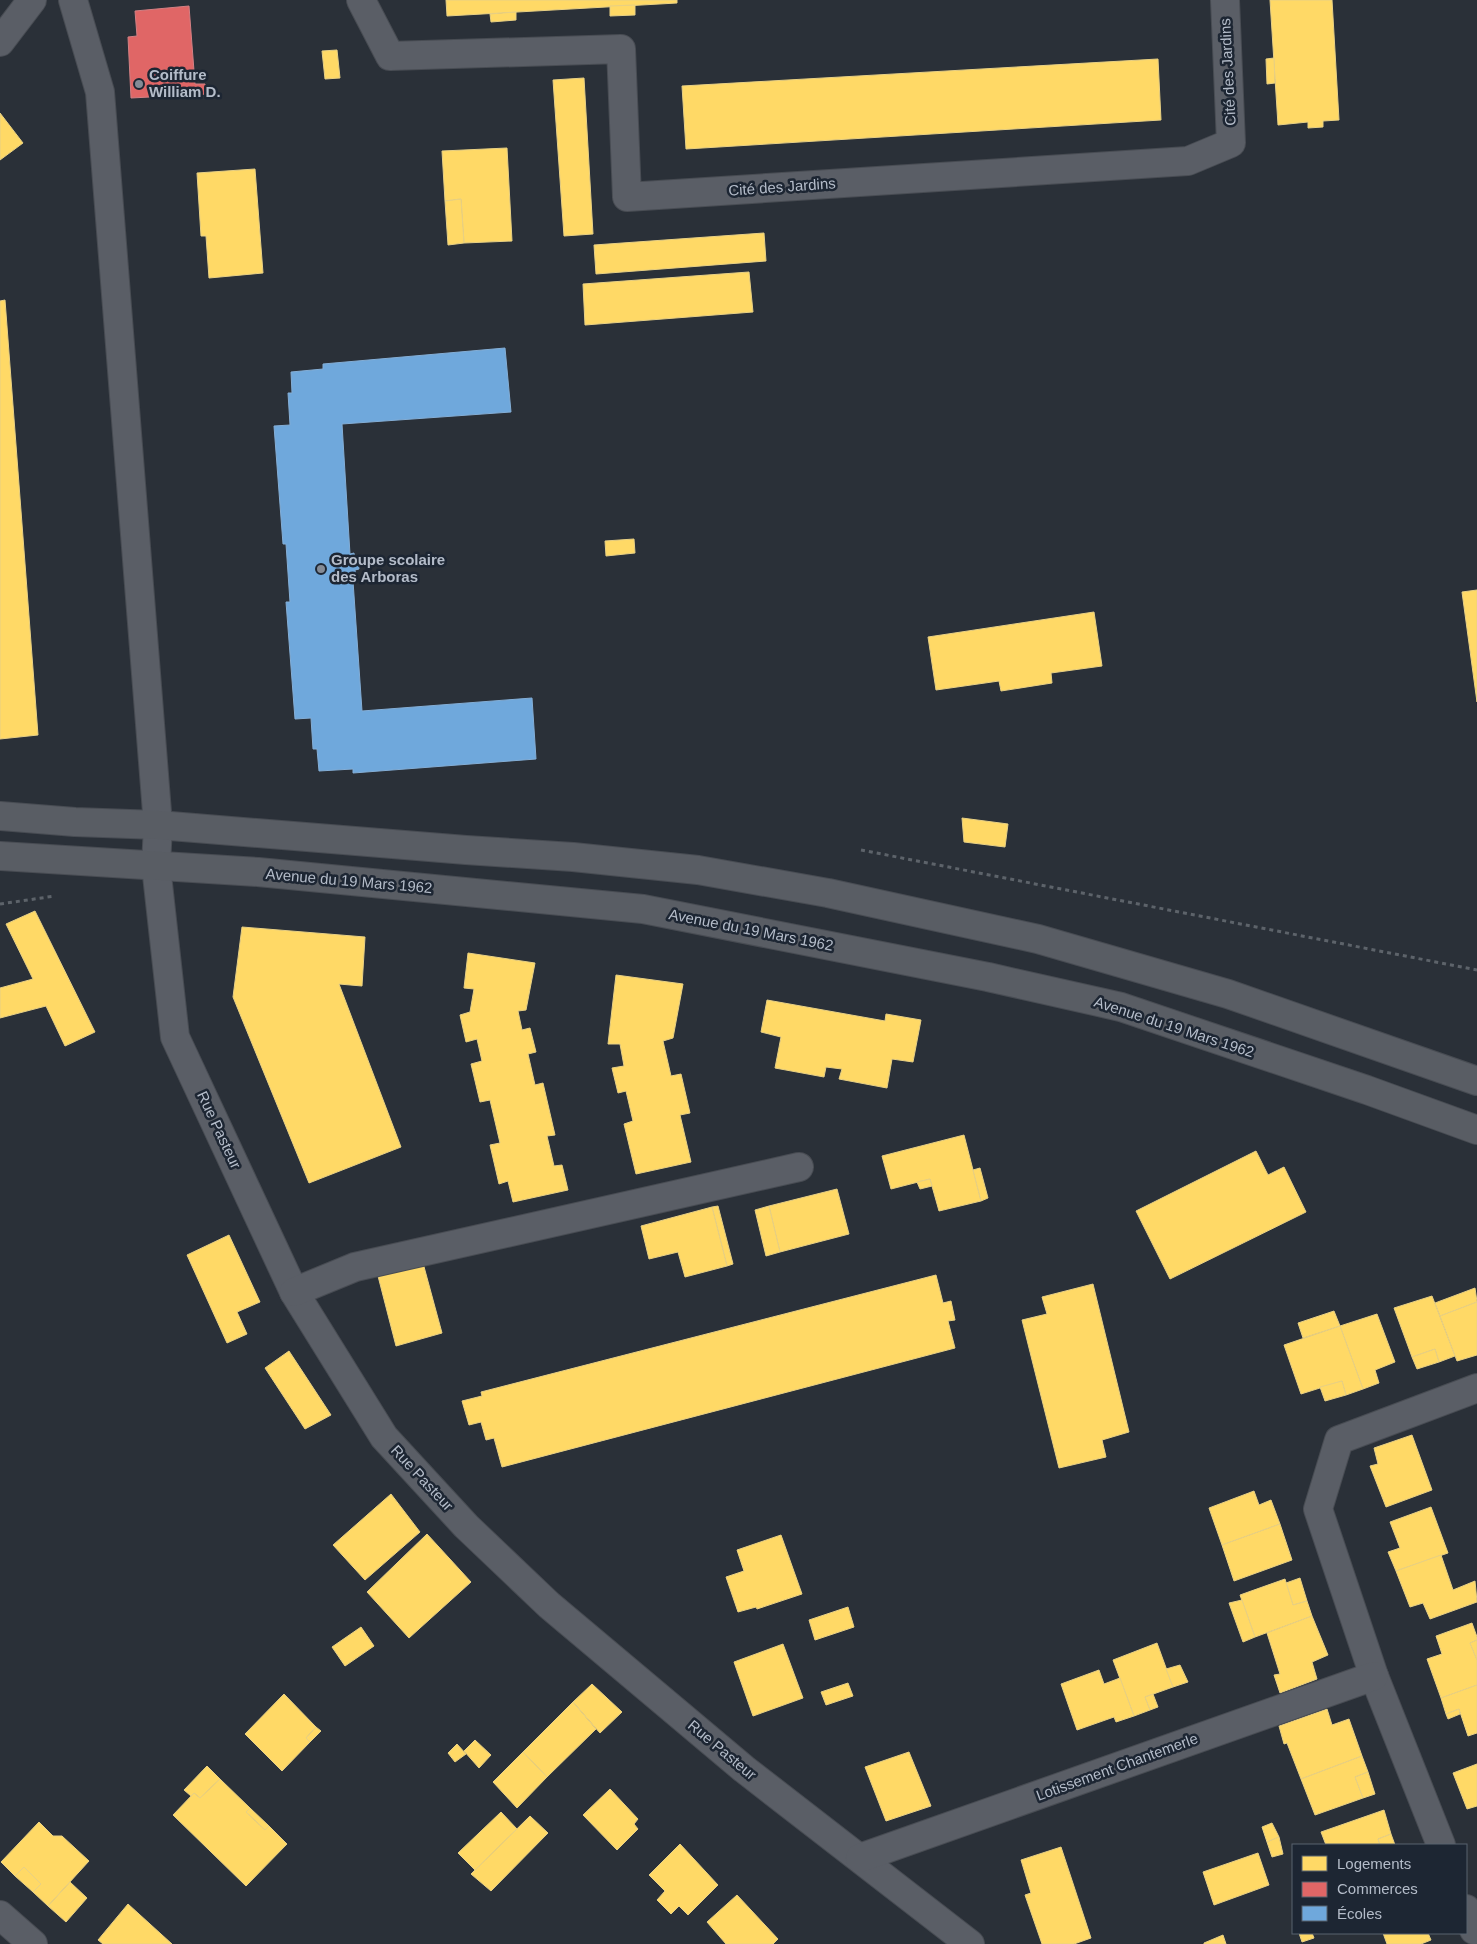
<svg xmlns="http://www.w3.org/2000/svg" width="1477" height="1944" viewBox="0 0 1477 1944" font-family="Helvetica,sans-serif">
	<rect width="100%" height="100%" fill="#2a3038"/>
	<g fill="#ffd966" stroke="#e8d084">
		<polygon points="446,0 677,0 677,3 447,16"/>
		<polygon points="1270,0 1332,0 1339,120 1323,121 1323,127 1308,128 1308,122 1278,125"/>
		<polygon points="635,5 635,15 610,16 610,6"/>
		<polygon points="516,12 516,20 491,22 490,14"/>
		<polygon points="337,50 340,78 325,79 322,51"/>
		<polygon points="1274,58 1275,83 1267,84 1266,59"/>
		<polygon points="1158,59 1161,120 686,149 682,86"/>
		<polygon points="584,78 593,234 564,236 553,80"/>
		<polygon points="0,113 23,143 0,160"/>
		<polygon points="507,148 512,241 464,243 461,199 445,201 442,151"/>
		<polygon points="255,169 263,273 209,278 206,236 201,236 197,173"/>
		<polygon points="461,199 464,243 448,245 445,201"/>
		<polygon points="764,233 766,261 596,274 594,245"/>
		<polygon points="749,272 753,312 585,325 583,284"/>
		<polygon points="5,300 38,735 0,739 0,301"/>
		<polygon points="634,539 635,553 606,556 605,541"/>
		<polygon points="1477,590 1477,702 1462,592"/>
		<polygon points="1094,612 1102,666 1051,673 1052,683 1001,691 999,681 936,690 928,637"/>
		<polygon points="962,818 1008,824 1005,847 964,842"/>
		<polygon points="35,911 95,1032 65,1046 46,1006 0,1018 0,988 33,979 6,924"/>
		<polygon points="242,927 365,937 362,986 339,984 401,1147 309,1183 233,997"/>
		<polygon points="468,953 535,963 526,1010 518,1011 522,1030 530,1028 536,1052 528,1054 535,1085 543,1083 555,1135 547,1136 554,1166 562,1165 568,1190 513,1202 508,1181 499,1184 490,1145 500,1143 490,1100 480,1102 471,1064 482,1061 477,1039 466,1042 460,1015 470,1012 474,989 464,988"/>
		<polygon points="616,975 683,984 673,1038 663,1041 671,1076 681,1074 690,1113 680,1115 691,1162 636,1174 624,1124 633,1121 626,1091 618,1093 612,1068 624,1066 620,1044 608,1044"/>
		<polygon points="767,1000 885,1021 886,1014 921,1020 913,1062 892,1059 887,1088 839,1079 842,1069 826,1067 824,1077 775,1068 781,1037 761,1032"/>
		<polygon points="964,1135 981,1201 939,1211 930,1179 891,1189 882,1156"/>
		<polygon points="1256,1151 1268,1175 1284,1167 1306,1212 1170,1279 1136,1211"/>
		<polygon points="980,1168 988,1198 981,1201 973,1170"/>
		<polygon points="930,1179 932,1186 920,1189 917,1182"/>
		<polygon points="837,1189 849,1234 780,1252 769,1206"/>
		<polygon points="718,1206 733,1264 727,1266 712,1207"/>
		<polygon points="769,1206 780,1252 766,1256 755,1210"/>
		<polygon points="712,1207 727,1266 685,1277 678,1252 649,1259 641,1226"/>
		<polygon points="229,1235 260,1302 237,1312 247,1334 227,1343 187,1255"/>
		<polygon points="423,1263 442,1333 396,1346 378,1276"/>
		<polygon points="936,1275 943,1303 951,1301 955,1320 948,1321 955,1348 502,1467 494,1438 486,1440 481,1422 469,1425 462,1401 482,1396 481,1392"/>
		<polygon points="1093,1284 1129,1432 1102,1440 1106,1457 1059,1468 1022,1320 1047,1314 1042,1297"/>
		<polygon points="1475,1288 1477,1302 1440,1316 1435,1303"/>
		<polygon points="1432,1296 1455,1356 1439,1362 1435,1349 1412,1357 1394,1308"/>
		<polygon points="1477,1302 1477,1355 1457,1361 1440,1316"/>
		<polygon points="1334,1311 1340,1326 1303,1338 1298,1323"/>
		<polygon points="1377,1314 1395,1362 1375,1370 1379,1383 1363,1389 1340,1326"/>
		<polygon points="1340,1326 1363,1389 1346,1395 1342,1381 1301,1394 1284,1345"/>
		<polygon points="1435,1349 1439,1362 1417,1369 1412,1357"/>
		<polygon points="289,1351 331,1415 305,1429 265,1368"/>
		<polygon points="1342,1381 1346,1395 1325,1401 1320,1387"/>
		<polygon points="1412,1435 1432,1490 1386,1507 1370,1466 1378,1464 1374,1448"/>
		<polygon points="1254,1491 1259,1505 1271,1500 1280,1524 1222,1545 1209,1508"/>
		<polygon points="391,1494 420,1532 365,1580 333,1545"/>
		<polygon points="1431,1507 1448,1553 1396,1571 1388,1552 1400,1548 1390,1522"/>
		<polygon points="1280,1524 1292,1560 1234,1581 1222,1545"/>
		<polygon points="427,1534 471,1582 409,1638 367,1592"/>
		<polygon points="781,1535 802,1594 757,1609 756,1607 738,1612 726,1577 744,1571 737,1550"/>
		<polygon points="1441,1555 1453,1590 1475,1581 1477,1602 1430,1619 1423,1603 1410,1607 1396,1571"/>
		<polygon points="1300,1578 1307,1601 1293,1605 1286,1583"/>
		<polygon points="1285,1579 1293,1605 1307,1601 1312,1616 1255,1637 1240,1595"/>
		<polygon points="1242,1600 1255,1637 1243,1642 1229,1603"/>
		<polygon points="848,1607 854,1627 815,1640 809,1620"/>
		<polygon points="1312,1616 1328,1655 1312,1662 1317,1679 1280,1693 1274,1675 1280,1674 1267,1633"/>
		<polygon points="1472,1623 1477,1637 1477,1640 1470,1643 1477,1660 1477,1685 1441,1698 1427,1659 1442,1654 1436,1636"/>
		<polygon points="361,1627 374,1646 345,1666 332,1647"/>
		<polygon points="1477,1640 1477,1660 1470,1643"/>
		<polygon points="1157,1643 1173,1687 1145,1697 1150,1710 1134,1716 1113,1660"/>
		<polygon points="783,1644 803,1698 753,1716 734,1662"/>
		<polygon points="1180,1665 1188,1682 1173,1687 1166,1669"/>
		<polygon points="1099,1670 1104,1684 1120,1678 1134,1716 1116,1722 1114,1717 1077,1730 1061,1684"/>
		<polygon points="848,1683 853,1696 826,1705 821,1692"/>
		<polygon points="592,1684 622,1712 600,1733 573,1702"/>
		<polygon points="1477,1685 1477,1733 1468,1736 1459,1709 1446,1714 1441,1698"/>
		<polygon points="284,1694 316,1727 306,1738 310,1742 282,1771 245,1734"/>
		<polygon points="1153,1694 1158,1707 1150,1710 1145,1697"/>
		<polygon points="573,1702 596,1729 547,1777 523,1752"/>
		<polygon points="1327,1709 1332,1725 1349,1719 1362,1756 1301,1779 1287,1743 1284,1744 1279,1726"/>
		<polygon points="1459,1709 1460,1714 1448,1719 1446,1714"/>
		<polygon points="316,1727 321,1731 310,1742 306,1738"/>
		<polygon points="475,1740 491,1755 479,1768 464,1751"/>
		<polygon points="457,1744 466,1754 455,1762 448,1753"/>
		<polygon points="523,1752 547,1777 517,1808 493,1782"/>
		<polygon points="909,1752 931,1806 886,1821 865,1767"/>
		<polygon points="1362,1756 1368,1772 1355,1777 1363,1798 1315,1815 1301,1779"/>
		<polygon points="1477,1764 1477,1806 1467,1809 1453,1773"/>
		<polygon points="207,1766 220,1779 200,1798 194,1793 191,1796 184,1790"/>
		<polygon points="1368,1772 1375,1794 1363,1798 1355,1777"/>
		<polygon points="220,1779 250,1808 246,1812 265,1830 269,1826 287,1844 246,1886 173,1815 194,1793 200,1798"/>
		<polygon points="610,1789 638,1819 634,1824 638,1829 617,1850 583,1815"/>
		<polygon points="250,1808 269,1826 265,1830 246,1812"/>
		<polygon points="1384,1810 1391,1834 1378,1839 1380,1845 1326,1845 1321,1832"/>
		<polygon points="501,1812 517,1829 475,1870 458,1853"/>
		<polygon points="530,1816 548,1833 491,1891 471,1874"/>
		<polygon points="39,1822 53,1836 62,1836 89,1861 48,1906 33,1892 41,1884 24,1867 15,1876 1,1862"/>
		<polygon points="1272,1823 1279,1837 1267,1842 1262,1827"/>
		<polygon points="1391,1834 1395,1845 1380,1845 1378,1839"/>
		<polygon points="1279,1837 1283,1854 1272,1857 1267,1842"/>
		<polygon points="680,1844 718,1885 688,1915 679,1906 671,1914 657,1900 665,1891 649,1875"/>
		<polygon points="1061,1847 1091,1938 1074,1944 1042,1944 1025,1895 1031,1893 1021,1860"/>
		<polygon points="1258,1853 1269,1885 1214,1905 1203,1872"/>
		<polygon points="24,1867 41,1884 33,1892 15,1876"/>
		<polygon points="70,1882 87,1898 66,1922 48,1906"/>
		<polygon points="737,1895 778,1939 773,1944 726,1944 707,1922"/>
		<polygon points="128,1904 172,1944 103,1944 98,1940"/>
		<polygon points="1299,1933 1312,1933 1314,1938 1302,1942"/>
		<polygon points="1383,1933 1428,1933 1431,1940 1421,1944 1387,1944"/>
		<polygon points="1223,1935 1226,1944 1204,1944 1204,1943"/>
	</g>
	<polygon fill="#e06666" stroke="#d38084" points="189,6 195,84 205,84 207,94 131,98 128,37 137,36 135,11"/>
	<polygon fill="#6fa8dc" stroke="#84aed6" points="505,348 511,412 342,424 350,554 354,553 355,562 358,561 359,569 355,570 356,581 353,581 362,711 532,698 536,759 353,773 353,769 319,771 317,749 313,749 311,718 295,719 286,602 290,602 286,544 283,544 274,426 290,425 288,393 292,393 291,372 323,369 323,364"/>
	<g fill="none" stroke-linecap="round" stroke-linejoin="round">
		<defs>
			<g id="minor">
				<polyline points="73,0 100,92 158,825 156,866 175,1037 294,1292 384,1437 466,1526 549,1605 744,1769 970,1944"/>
				<polyline points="361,0 390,56 621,49 627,197 1188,161 1231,143 1225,0"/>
				<polyline points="0,42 32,0"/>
				<polyline points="294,1292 355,1267 799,1167"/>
				<polyline points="1441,1845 1374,1676 1318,1509 1339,1440 1477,1388"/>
				<polyline points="860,1858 1374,1676"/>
				<polyline points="1466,1909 1474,1930 1477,1929"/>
				<polyline points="0,1915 33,1944"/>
			</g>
			<g id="secondary">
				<polyline points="0,816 75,822 158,825 466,850 573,857 698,870 828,893 1038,939 1228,994 1477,1081"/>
				<polyline points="0,856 258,872 643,909 988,977 1121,1007 1367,1090 1477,1130"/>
			</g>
		</defs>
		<use href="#minor" stroke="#484c53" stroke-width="30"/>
		<use href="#secondary" stroke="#484c53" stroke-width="30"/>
		<g stroke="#5d636a" stroke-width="3" stroke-dasharray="4 4" stroke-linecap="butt">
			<polyline points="861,850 1477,970"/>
			<polyline points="0,904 55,896"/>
		</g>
		<use href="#minor" stroke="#5a5e66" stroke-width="28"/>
		<use href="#secondary" stroke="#595d64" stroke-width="28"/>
	</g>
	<g fill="#848b96" stroke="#1d2633" stroke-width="2">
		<circle cx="139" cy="84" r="5"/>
		<circle cx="321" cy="569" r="5"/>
	</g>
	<g text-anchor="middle" stroke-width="5" stroke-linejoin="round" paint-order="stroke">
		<g font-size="15" fill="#b4bcc9" stroke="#1d2633">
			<text transform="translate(1228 72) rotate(-93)" y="5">Cité des Jardins</text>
			<text transform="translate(782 187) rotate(-4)" y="5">Cité des Jardins</text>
			<text transform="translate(349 881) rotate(5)" y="5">Avenue du 19 Mars 1962</text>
			<text transform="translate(751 930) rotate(11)" y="5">Avenue du 19 Mars 1962</text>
			<text transform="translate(1174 1027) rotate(18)" y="5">Avenue du 19 Mars 1962</text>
			<text transform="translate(219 1130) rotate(65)" y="5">Rue Pasteur</text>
			<text transform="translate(422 1478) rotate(47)" y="5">Rue Pasteur</text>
			<text transform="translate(722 1750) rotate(40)" y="5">Rue Pasteur</text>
			<text transform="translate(1117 1767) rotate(-20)" y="5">Lotissement Chantemerle</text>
		</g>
		<g font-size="15" font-weight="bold" fill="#b4bcc9" stroke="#1d2633" text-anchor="start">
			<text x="149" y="80">Coiffure<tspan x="149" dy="17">William D.</tspan></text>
			<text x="331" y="565">Groupe scolaire<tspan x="331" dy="17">des Arboras</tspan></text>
		</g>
	</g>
	<rect x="1292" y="1844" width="175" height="90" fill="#1d2633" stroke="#59626f"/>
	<rect x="1302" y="1856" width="25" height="15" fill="#ffd966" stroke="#59626f"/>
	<text x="1337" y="1869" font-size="15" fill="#b4bcc9">Logements</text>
	<rect x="1302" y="1882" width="25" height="15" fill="#e06666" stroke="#59626f"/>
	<text x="1337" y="1894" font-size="15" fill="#b4bcc9">Commerces</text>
	<rect x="1302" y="1906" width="25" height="15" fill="#6fa8dc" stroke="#59626f"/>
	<text x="1337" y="1919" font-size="15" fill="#b4bcc9">Écoles</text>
</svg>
